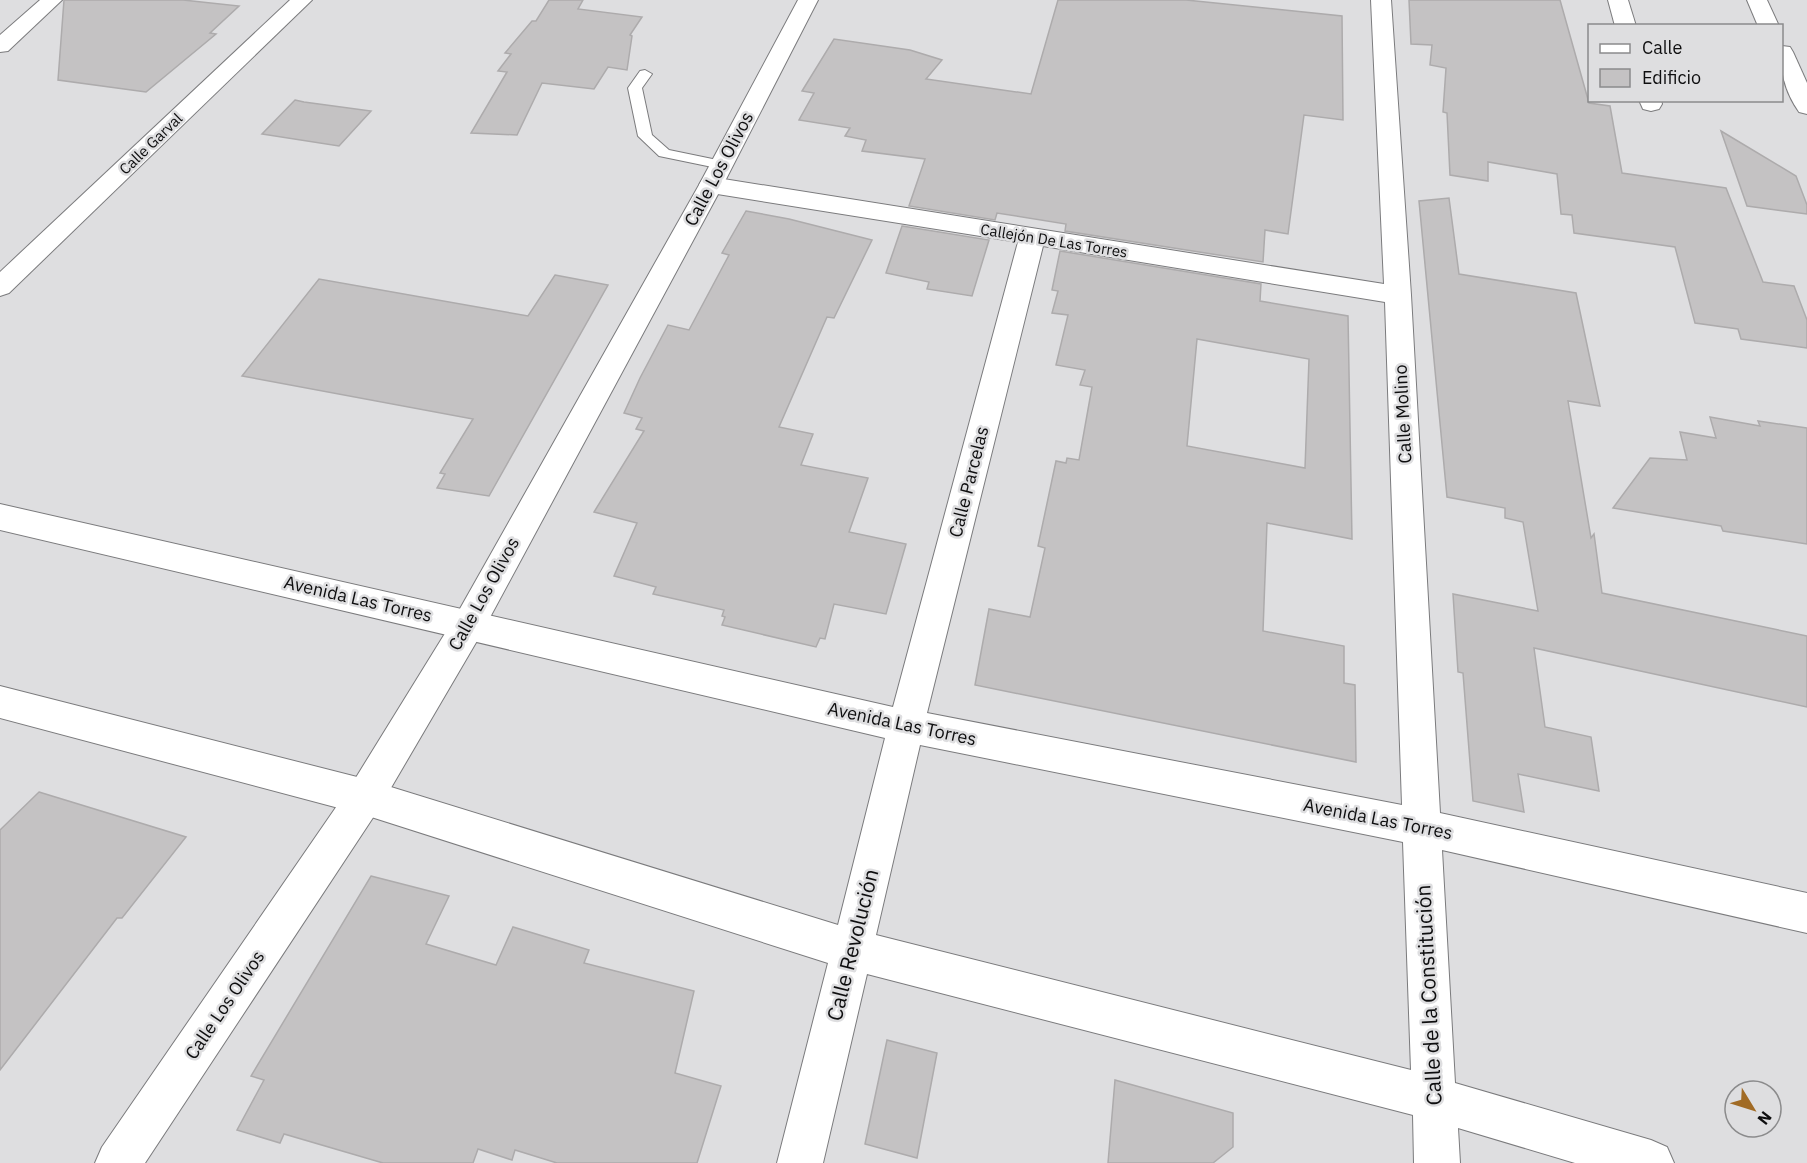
<svg xmlns="http://www.w3.org/2000/svg" width="1807" height="1163" viewBox="0 0 1807 1163" font-family="'IBM Plex Sans',sans-serif">
	<rect width="100%" height="100%" fill="#dedee0"/>
	<g fill="#c4c2c3" stroke="#adabac" stroke-width="1.5" fill-rule="evenodd">
		<polygon points="64,0 183,0 239,6 210,33 216,34 146,92 58,80"/>
		<polygon points="549,0 583,0 578,9 642,17 630,35 632,36 627,70 608,67 594,89 542,83 517,135 471,133 507,72 498,71 511,54 505,53 532,21 536,21"/>
		<polygon points="1058,0 1186,0 1342,16 1343,120 1304,115 1288,234 1265,230 1263,262 1065,231 1066,224 997,213 995,220 909,206 925,159 862,151 866,140 845,136 850,128 799,120 814,93 802,91 834,39 910,50 942,60 926,79 1031,94"/>
		<polygon points="1409,0 1560,0 1589,103 1610,106 1622,173 1726,188 1763,282 1794,286 1807,320 1807,348 1741,339 1738,329 1695,323 1675,247 1574,233 1572,215 1561,214 1557,174 1488,162 1488,181 1450,175 1447,113 1443,112 1446,68 1430,65 1432,45 1411,44"/>
		<polygon points="295,100 304,102 371,111 339,146 262,134"/>
		<polygon points="1721,131 1796,176 1807,205 1807,214 1747,206"/>
		<polygon points="1449,198 1459,274 1576,293 1600,406 1568,401 1591,538 1594,534 1602,593 1807,636 1807,707 1534,648 1545,727 1591,737 1599,791 1518,774 1524,812 1473,801 1463,673 1458,672 1453,594 1538,611 1523,522 1505,518 1505,508 1447,497 1419,201"/>
		<polygon points="746,211 789,219 872,240 834,318 827,317 779,427 813,434 801,465 868,478 849,532 906,544 886,614 834,604 825,639 820,638 816,647 722,625 725,617 722,616 724,610 653,594 656,587 614,576 637,523 594,512 644,431 636,429 642,418 624,413 640,378 668,325 689,330 729,255 722,253"/>
		<polygon points="902,226 989,240 972,296 927,289 929,282 886,273"/>
		<path d="M1060,251L1261,284L1260,301L1348,316L1352,539L1267,523L1263,631L1344,646V683L1355,685L1356,762L975,685L989,609L1030,617L1045,548L1038,546L1056,461L1066,463L1067,458L1079,460L1092,387L1080,385L1085,370L1056,365L1068,315L1052,313L1058,291L1052,290ZM1197,339L1309,359L1305,468L1187,446Z"/>
		<polygon points="555,275 608,285 489,496 437,488 445,474 440,473 473,419 242,376 319,279 528,316"/>
		<polygon points="1710,417 1760,426 1758,421 1807,428 1807,544 1723,531 1721,526 1613,508 1650,458 1687,460 1680,432 1716,438"/>
		<polygon points="39,792 186,837 122,918 117,918 0,1070 0,830"/>
		<polygon points="371,876 449,896 426,944 496,965 513,927 589,950 584,963 694,991 675,1073 721,1086 697,1163 557,1163 515,1150 512,1160 478,1149 473,1163 383,1163 284,1134 280,1143 237,1130 264,1080 251,1076"/>
		<polygon points="887,1040 937,1053 917,1158 865,1144"/>
		<polygon points="1115,1080 1233,1113 1233,1147 1213,1163 1108,1163"/>
	</g>
	<g fill="none" stroke-linecap="round" stroke-linejoin="round">
		<defs>
			<polygon id="lane" points="645,70 652,74 642,88 652,135 669,150 727,162 729,165 727,168 722,169 659,156 638,136 628,88 640,71"/>
			<g id="street">
				<polygon points="40,0 62,0 8,51 0,52 0,35"/>
				<polygon points="290,0 312,0 9,293 0,296 0,272"/>
				<path d="M1371,0H1391L1411,295L1440,813L1807,893V933L1442,850L1455,1083L1651,1140L1667,1147L1674,1163H1575L1458,1128L1460,1163H1414L1413,1115L867,974L823,1163H777L828,963L365,815L0,718V686L365,779L838,925L885,738L0,530V504L893,707L1018,242L711,193L702,190L699,185L702,180L711,177L1384,284ZM1043,246L1385,302L1402,805L927,713ZM920,745L1403,842L1411,1070L876,935Z"/>
				<polygon points="1608,0 1628,0 1636,26 1615,26"/>
				<polygon points="1747,0 1767,0 1779,26 1758,26"/>
				<path d="M1782,46L1790,47L1793,52L1807,83V114L1799,112C1785,92 1779,69 1782,46Z"/>
				<polygon points="1639,100 1661,100 1662,104 1659,109 1651,111 1643,109"/>
			</g>
			<polygon id="secondary" points="798,0 818,0 723,185 481,634 378,810 145,1163 95,1163 102,1147 352,784 457,614 699,185"/>
		</defs>
		<use href="#lane" stroke="#7b7b7d" stroke-width="2"/>
		<use href="#street" stroke="#7b7b7d" stroke-width="2"/>
		<use href="#secondary" stroke="#7b7b7d" stroke-width="2"/>
		<use href="#lane" fill="#fff" fill-rule="evenodd"/>
		<use href="#street" fill="#fff" fill-rule="evenodd"/>
		<use href="#secondary" fill="#fff" fill-rule="evenodd"/>
	</g>
	<g text-anchor="middle" stroke-width="5" stroke-linejoin="round" paint-order="stroke">
		<g font-size="15" fill="#0e0e0f" stroke="#dedee0">
			<text transform="translate(151 144) rotate(-44)" y="5">Calle Garval</text>
			<text transform="translate(1054 241) rotate(9)" y="5">Callejón De Las Torres</text>
		</g>
		<g font-size="18" fill="#0e0e0f" stroke="#dedee0">
			<text transform="translate(719 169) rotate(-62)" y="6">Calle Los Olivos</text>
			<text transform="translate(1403 414) rotate(-93)" y="6">Calle Molino</text>
			<text transform="translate(969 482) rotate(-76)" y="6">Calle Parcelas</text>
			<text transform="translate(484 594) rotate(-61)" y="6">Calle Los Olivos</text>
			<text transform="translate(358 599) rotate(13)" y="6">Avenida Las Torres</text>
			<text transform="translate(902 724) rotate(12)" y="6">Avenida Las Torres</text>
			<text transform="translate(1378 819) rotate(11)" y="6">Avenida Las Torres</text>
			<text transform="translate(225 1005) rotate(-56)" y="6">Calle Los Olivos</text>
		</g>
		<g font-size="21" fill="#0e0e0f" stroke="#dedee0">
			<text transform="translate(853 945) rotate(-76)" y="7">Calle Revolución</text>
			<text transform="translate(1429 995) rotate(-93)" y="7">Calle de la Constitución</text>
		</g>
	</g>
	<rect x="1588" y="24" width="195" height="78" fill="#dedee0" stroke="#8b8b8c" stroke-width="1.5"/>
	<rect x="1600" y="44" width="30" height="9" fill="#ffffff" stroke="#8b8b8c" stroke-width="1.5"/>
	<text x="1642" y="54" font-size="18" fill="#0e0e0f">Calle</text>
	<rect x="1600" y="69" width="30" height="18" fill="#c4c2c3" stroke="#8b8b8c" stroke-width="1.5"/>
	<text x="1642" y="84" font-size="18" fill="#0e0e0f">Edificio</text>
	<g transform="translate(1753 1109) rotate(128)"><circle r="28" fill="#dedee0" stroke="#8b8b8c" stroke-width="1.5"/>
	<path d="M0-4.5L10 22L0 15L-10 22Z" fill="#a16b25"/>
	<text y="-9" font-size="16" font-weight="bold" text-anchor="middle" fill="#0e0e0f">N</text>
	</g>
</svg>
